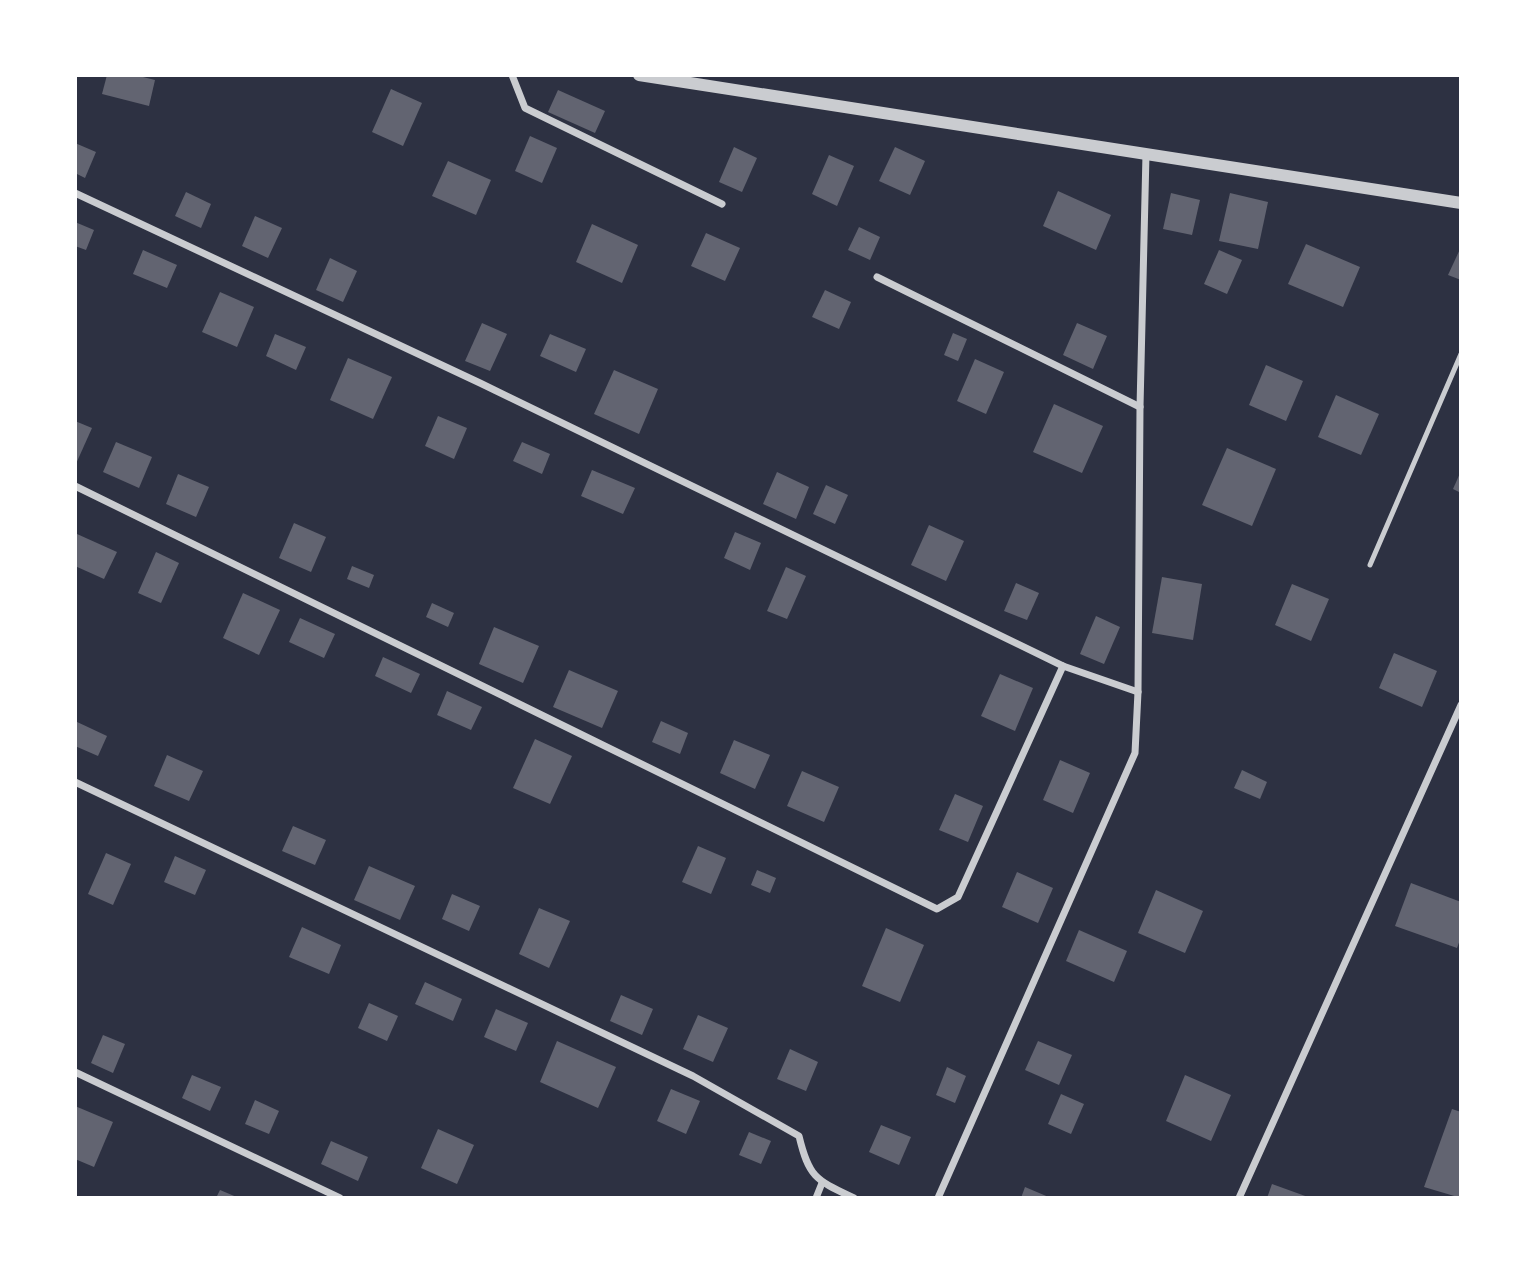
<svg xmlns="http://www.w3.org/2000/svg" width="1536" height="1273" viewBox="0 0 1536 1273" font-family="Merriweather,serif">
	<rect width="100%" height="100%" fill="#2d3142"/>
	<g fill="#626471">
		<polygon points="107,75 135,75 155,80 149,106 102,94"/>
		<polygon points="391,89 422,103 403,146 372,132"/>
		<polygon points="558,90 605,111 595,133 548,112"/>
		<polygon points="530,136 557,148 542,183 515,171"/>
		<polygon points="75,143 96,152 85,178 75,173"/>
		<polygon points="734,147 757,158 742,192 719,182"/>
		<polygon points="895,147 925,161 910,195 879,181"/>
		<polygon points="829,155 854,166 837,206 812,194"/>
		<polygon points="448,161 491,180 476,215 432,196"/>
		<polygon points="1058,191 1111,215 1096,250 1043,226"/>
		<polygon points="186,192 211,204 201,228 175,216"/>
		<polygon points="1171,193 1200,200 1192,235 1163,229"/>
		<polygon points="1230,193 1268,202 1258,249 1219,241"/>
		<polygon points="255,216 282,228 268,258 242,246"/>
		<polygon points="75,222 94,230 86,250 75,246"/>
		<polygon points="592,224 638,245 622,283 576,262"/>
		<polygon points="859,227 880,237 870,260 848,250"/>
		<polygon points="706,233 740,248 725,281 691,266"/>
		<polygon points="1306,244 1360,267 1343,307 1288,284"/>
		<polygon points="1461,247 1461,280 1448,275"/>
		<polygon points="143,250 177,265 167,288 133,274"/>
		<polygon points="1219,250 1242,260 1227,294 1204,284"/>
		<polygon points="330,258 357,271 343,302 316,290"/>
		<polygon points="825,290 851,302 839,329 812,317"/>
		<polygon points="220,292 254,307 237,347 202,332"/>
		<polygon points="482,323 507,334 490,371 465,361"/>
		<polygon points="1077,323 1107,336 1093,369 1063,355"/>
		<polygon points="953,333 967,339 958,361 944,355"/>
		<polygon points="275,334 306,347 296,370 266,356"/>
		<polygon points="550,334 586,349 576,372 540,356"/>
		<polygon points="348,358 392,377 373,419 330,400"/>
		<polygon points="975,359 1004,372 986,414 957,401"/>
		<polygon points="1266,365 1303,381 1286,421 1249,405"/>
		<polygon points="614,370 658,389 639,434 594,414"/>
		<polygon points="1336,395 1379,414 1361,455 1318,437"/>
		<polygon points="1054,404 1103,426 1082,473 1033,452"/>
		<polygon points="438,416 467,428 454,459 425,446"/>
		<polygon points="75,421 92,428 75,466"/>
		<polygon points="116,442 152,457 139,488 103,472"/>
		<polygon points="522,442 550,454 542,474 513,461"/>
		<polygon points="1227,448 1276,469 1252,526 1202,505"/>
		<polygon points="592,470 635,488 623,514 581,496"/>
		<polygon points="1461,471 1461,493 1453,489"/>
		<polygon points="777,472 809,487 796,519 763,504"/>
		<polygon points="178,474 209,487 196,517 166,504"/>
		<polygon points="826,485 848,495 835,524 813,514"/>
		<polygon points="294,523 326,537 311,572 279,558"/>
		<polygon points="929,525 964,541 946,581 911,565"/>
		<polygon points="735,532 761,543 750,570 724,558"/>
		<polygon points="77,534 117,552 104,579 75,566"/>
		<polygon points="156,552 179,563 161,603 138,593"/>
		<polygon points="352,566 374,575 369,588 347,579"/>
		<polygon points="786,567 806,576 787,619 767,611"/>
		<polygon points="1162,577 1202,584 1193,640 1152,633"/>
		<polygon points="1016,583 1039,593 1027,620 1004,611"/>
		<polygon points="1292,584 1329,599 1311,641 1275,625"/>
		<polygon points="243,593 280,610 259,655 223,638"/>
		<polygon points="432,603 454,613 448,627 426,617"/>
		<polygon points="1096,616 1120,627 1104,664 1080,654"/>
		<polygon points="300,618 335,634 324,658 289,642"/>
		<polygon points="494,627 539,646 523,683 479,664"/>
		<polygon points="1394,653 1437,671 1422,707 1379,688"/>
		<polygon points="383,657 420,674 411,693 375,676"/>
		<polygon points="569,670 618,691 602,728 553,707"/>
		<polygon points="1000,674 1033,688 1015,731 981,716"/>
		<polygon points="447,691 482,707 471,730 437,715"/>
		<polygon points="75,721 107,736 98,756 75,746"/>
		<polygon points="661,721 688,733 680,754 652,742"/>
		<polygon points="535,739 572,756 550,804 513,788"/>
		<polygon points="734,740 770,755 755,789 720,773"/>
		<polygon points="167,755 203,771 189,801 154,786"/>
		<polygon points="1060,760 1090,773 1073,813 1043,800"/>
		<polygon points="1242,770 1267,782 1260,799 1234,788"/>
		<polygon points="802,771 839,787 824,822 787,806"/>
		<polygon points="955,794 983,806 968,842 939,830"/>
		<polygon points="293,826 326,840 315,865 282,851"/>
		<polygon points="698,846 726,858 711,894 682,882"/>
		<polygon points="106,853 131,864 113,905 88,894"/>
		<polygon points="175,856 206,870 195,895 164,882"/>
		<polygon points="369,866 415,886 400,920 354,900"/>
		<polygon points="757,870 776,878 770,893 751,885"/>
		<polygon points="1017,872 1053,888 1038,923 1002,907"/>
		<polygon points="1411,883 1461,902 1461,937 1457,948 1395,926"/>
		<polygon points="1156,890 1203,911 1185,953 1138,933"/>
		<polygon points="452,894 480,906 469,931 442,919"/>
		<polygon points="539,908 570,921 549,968 519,954"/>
		<polygon points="302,927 341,945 329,974 289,957"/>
		<polygon points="886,928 924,945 900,1002 862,986"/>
		<polygon points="1079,930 1127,951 1114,982 1066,961"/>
		<polygon points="425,982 462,999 453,1021 415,1004"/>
		<polygon points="621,995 653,1009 642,1035 610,1021"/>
		<polygon points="369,1003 398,1016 387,1041 358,1028"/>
		<polygon points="496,1009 528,1023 516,1051 484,1037"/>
		<polygon points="698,1015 728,1028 713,1062 683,1049"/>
		<polygon points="103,1035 125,1044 113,1073 91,1063"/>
		<polygon points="557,1041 616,1067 598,1108 540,1082"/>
		<polygon points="1038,1041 1072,1055 1059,1085 1025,1070"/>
		<polygon points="790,1049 818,1062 806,1091 777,1079"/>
		<polygon points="947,1067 966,1076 955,1103 936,1095"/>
		<polygon points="192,1075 221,1087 210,1111 182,1098"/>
		<polygon points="1185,1075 1231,1095 1211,1141 1166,1121"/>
		<polygon points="671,1089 700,1101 686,1134 657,1121"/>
		<polygon points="1061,1094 1084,1104 1071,1134 1048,1124"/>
		<polygon points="255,1100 279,1111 269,1134 245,1124"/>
		<polygon points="75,1106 113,1122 94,1167 75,1159"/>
		<polygon points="1452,1109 1461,1112 1461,1198 1424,1187"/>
		<polygon points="881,1125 911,1137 899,1165 869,1152"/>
		<polygon points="438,1129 474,1145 457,1184 421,1168"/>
		<polygon points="749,1132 771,1141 761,1164 739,1155"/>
		<polygon points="331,1141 368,1157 358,1181 321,1164"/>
		<polygon points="1272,1184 1308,1197 1308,1198 1267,1198"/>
		<polygon points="1025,1187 1051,1198 1021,1198"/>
		<polygon points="220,1190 239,1198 216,1198"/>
	</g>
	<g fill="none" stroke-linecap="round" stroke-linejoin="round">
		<polyline stroke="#caccd0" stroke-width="5" points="1370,565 1461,354"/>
		<g stroke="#caccd0" stroke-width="7">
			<polyline points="512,75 525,108 722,204"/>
			<polyline points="75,193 480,383 1063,666 1138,692"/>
			<polyline points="877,277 1140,407"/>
			<polyline points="75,486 937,909 958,897 1063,666"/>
			<path d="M75,782L693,1076L799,1136C809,1178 816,1180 854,1198"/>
			<polyline points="75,1072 340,1198"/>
			<polyline points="816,1198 822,1183"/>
			<polyline points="938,1198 1135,753 1138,692 1140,407 1146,154"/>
			<polyline points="1239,1198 1461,705"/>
		</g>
		<polyline stroke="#caccd0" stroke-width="12" points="639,75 1461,203"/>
	</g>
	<rect width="1536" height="1273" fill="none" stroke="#ffffff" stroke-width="154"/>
</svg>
